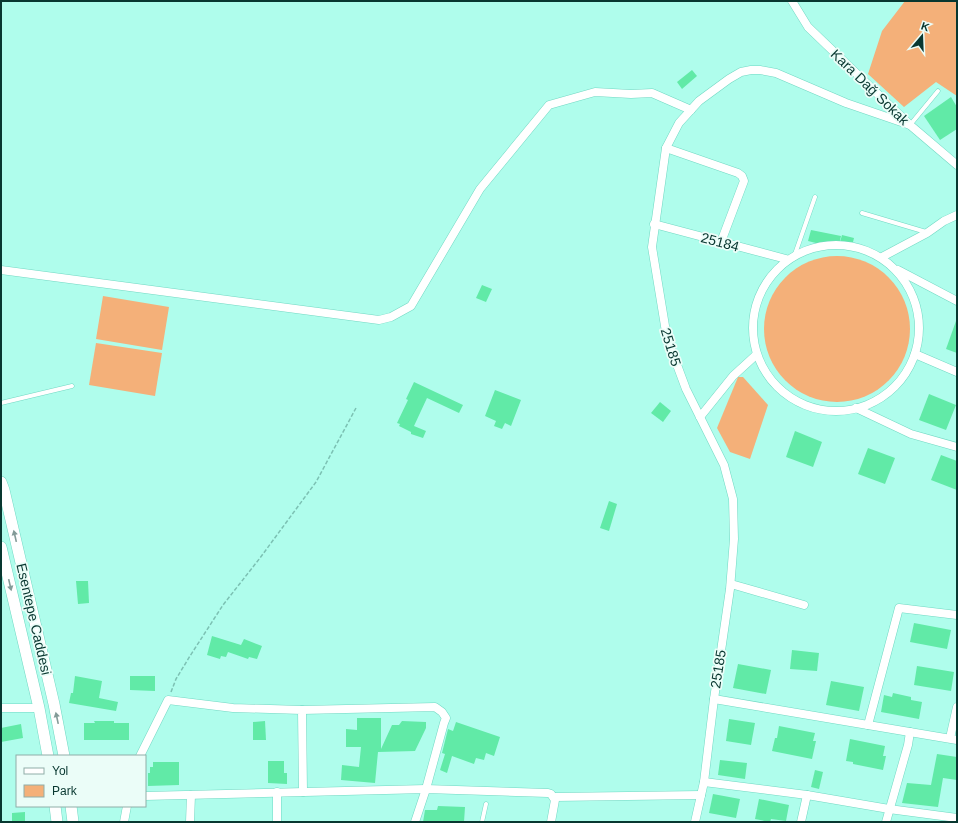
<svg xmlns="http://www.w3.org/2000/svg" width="958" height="823" viewBox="0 0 958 823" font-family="Helvetica,sans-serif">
	<rect width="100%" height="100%" fill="#affdec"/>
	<g fill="#f4b079">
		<polygon points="905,1 957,1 957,96 936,82 904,107 868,74 882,31"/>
		<circle cx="837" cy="329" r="73"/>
		<polygon points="103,296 169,307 162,350 96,339"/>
		<polygon points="96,343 162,353 155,396 89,385"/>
		<polygon points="738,377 743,377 768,405 750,459 730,452 717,428"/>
	</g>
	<g fill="#61eaa7">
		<polygon points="692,70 697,76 682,89 677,82"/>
		<polygon points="951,97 957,107 957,129 940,140 924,116"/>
		<polygon points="811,230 841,236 839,245 829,243 828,246 808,241"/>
		<polygon points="842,235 854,238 852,246 840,242"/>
		<polygon points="482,285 492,289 486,302 476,298"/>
		<polygon points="956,321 957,322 957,353 946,349"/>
		<polygon points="414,382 463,405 459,413 427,398 414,426 426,431 423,438 411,434 411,432 399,426 400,424 397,423 408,400 406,399"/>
		<polygon points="495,390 521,400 511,426 505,423 502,429 494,426 496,421 485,416"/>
		<polygon points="929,394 956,405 946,430 919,420"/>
		<polygon points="660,402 671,411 663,422 651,413"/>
		<polygon points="795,431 822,442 813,467 786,457"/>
		<polygon points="868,448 895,458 885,484 858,474"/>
		<polygon points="941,455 957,461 957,490 931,480"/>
		<polygon points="609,501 617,504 609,531 600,528"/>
		<polygon points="76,581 88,581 89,603 78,604"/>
		<polygon points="914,623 951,630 947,649 910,642"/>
		<polygon points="212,636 241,645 244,639 262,646 257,659 249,657 248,659 228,652 226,657 221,656 220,659 207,655"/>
		<polygon points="792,650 819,653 817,671 790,669"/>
		<polygon points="738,664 771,670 766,694 733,688"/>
		<polygon points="917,666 954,672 951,691 914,685"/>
		<polygon points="75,676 102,681 99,698 118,702 116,711 69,703 71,693 73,693"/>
		<polygon points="130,676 155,676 155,691 130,690"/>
		<polygon points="831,681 864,687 859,711 826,705"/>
		<polygon points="893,693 911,697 911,700 922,702 919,719 881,712 884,695 892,697"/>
		<polygon points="357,718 381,718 381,749 392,725 399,725 402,721 426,722 426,728 415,751 378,752 375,783 341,780 342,765 359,767 361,747 346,747 346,729 357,730"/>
		<polygon points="729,719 755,723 751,745 726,741"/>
		<polygon points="94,721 114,721 114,723 129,723 129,740 84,740 84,723 95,723"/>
		<polygon points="265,721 266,740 253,740 253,722"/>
		<polygon points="456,722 500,737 494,756 486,753 484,760 476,758 474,764 452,756 447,773 440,770 445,754 442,753 448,729 453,731"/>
		<polygon points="21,724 23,738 1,742 1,728"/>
		<polygon points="779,726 815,733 813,741 816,741 812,759 772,751 775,738 777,738"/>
		<polygon points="850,739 885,746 883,756 886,756 883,770 853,764 853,762 846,761"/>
		<polygon points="937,754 957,757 957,780 943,778 938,807 902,803 907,783 931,785"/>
		<polygon points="720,760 747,763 745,779 718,775"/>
		<polygon points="268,761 284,761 284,773 287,773 287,784 268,783"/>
		<polygon points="153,762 179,762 179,785 148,786 148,773 150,773 150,767 153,767"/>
		<polygon points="815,770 823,772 819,789 811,787"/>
		<polygon points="713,794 740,799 736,818 709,813"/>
		<polygon points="759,799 789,805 786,821 771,819 770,822 755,819"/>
		<polygon points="438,806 465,807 464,822 423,822 425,810 437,810"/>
		<polygon points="25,812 25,822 12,822 12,813"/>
	</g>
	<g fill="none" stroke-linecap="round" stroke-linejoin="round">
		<defs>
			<g id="service">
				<polyline points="910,125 938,91"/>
				<polyline points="862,213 926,232"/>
				<polyline points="795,254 815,197"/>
				<polyline points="1,403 72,386"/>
				<polyline points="482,822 486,804"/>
			</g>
			<g id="minor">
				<polyline points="792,1 808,27 910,125 957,165"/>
				<polyline points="666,148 738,173 742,176 744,181 721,242"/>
				<polyline points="654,224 786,259"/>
				<circle cx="836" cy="328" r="83"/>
				<polyline points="882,257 927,233 944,221 957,215"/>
				<polyline points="1,270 379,320 391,317 411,306 480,189 549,105 595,92 631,94 652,93 691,110"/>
				<polyline points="898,270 957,301"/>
				<polyline points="915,354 957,372"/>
				<polyline points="856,408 911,434 957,447"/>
				<polyline points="700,417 733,376 756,355"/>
				<polyline points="731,584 804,605"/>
				<polyline points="714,699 957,740"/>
				<polyline points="1,708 39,708"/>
				<polyline points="302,710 435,707 442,712 446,718 444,723 426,789 415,822"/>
				<polyline points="868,725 899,608 957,615"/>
				<polyline points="950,738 957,707"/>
				<polyline points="140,756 168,700 233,708 302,710 303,792"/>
				<polyline points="704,782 807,795 889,809 957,818"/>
				<polyline points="145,796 426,789 548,793 551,794 555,800 551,822"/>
				<polyline points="554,797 701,795"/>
				<polyline points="124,822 127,806"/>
				<polyline points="190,822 191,795"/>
				<polyline points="277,822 277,792"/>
				<polyline points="695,822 704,782 714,699 730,589 734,539 733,499 724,465 686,389 667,338 652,247 666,148 679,123 699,101 729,79 741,72 751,70 760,70 776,73 846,103 910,125"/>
				<polyline points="801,822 807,795"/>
				<polyline points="886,822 908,745 910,732"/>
			</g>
			<g id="secondary">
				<polyline points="1,482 4,490 54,704 64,756"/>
				<polyline points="1,547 39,708 48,756"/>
				<polyline points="55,806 57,822"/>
				<polyline points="71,806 73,822"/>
			</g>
		</defs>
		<use href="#service" stroke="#71d8c3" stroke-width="5"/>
		<use href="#minor" stroke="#71d8c3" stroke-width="9"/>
		<use href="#secondary" stroke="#71d8c3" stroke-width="12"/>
		<polyline stroke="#7cc1b3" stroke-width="1.5" stroke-dasharray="4 2" stroke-linecap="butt" points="171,692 176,679 190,656 223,605 260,558 316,482 356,408"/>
		<use href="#service" stroke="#fff" stroke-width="4"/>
		<use href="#minor" stroke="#fff" stroke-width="8"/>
		<use href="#secondary" stroke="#fff" stroke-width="11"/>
	</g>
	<defs><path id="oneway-solid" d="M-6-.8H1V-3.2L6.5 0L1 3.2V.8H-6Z"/></defs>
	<g fill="#849b98">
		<use href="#oneway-solid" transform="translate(15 536) rotate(-103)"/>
		<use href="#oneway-solid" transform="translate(10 585) rotate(77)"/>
		<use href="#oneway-solid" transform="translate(57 718) rotate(-102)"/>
	</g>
	<g text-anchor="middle" stroke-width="3.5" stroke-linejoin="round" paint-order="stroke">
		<g font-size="14" fill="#083730" stroke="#ebfdf8">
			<text transform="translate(870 87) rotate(44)" y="5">Kara Dağ Sokak</text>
			<text transform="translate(720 242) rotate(15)" y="5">25184</text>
			<text transform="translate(671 347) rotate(73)" y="5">25185</text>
			<text transform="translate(34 619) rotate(77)" y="5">Esentepe Caddesi</text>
			<text transform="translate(718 669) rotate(-81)" y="5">25185</text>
		</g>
	</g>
	<rect width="958" height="823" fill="none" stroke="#083730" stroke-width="4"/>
	<rect x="16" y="755" width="130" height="52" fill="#ebfdf8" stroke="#90aea8"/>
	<rect x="24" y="768" width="20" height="6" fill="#ffffff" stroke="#90aea8"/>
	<text x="52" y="775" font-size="12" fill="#083730">Yol</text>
	<rect x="24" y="785" width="20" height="12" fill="#f4b079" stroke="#90aea8"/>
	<text x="52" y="795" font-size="12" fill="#083730">Park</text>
	<g transform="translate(922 36) rotate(19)" stroke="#ebfdf8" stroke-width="3" paint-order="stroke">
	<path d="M0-3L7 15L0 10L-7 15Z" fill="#083730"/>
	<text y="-6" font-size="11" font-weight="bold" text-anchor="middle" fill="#083730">K</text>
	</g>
</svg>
